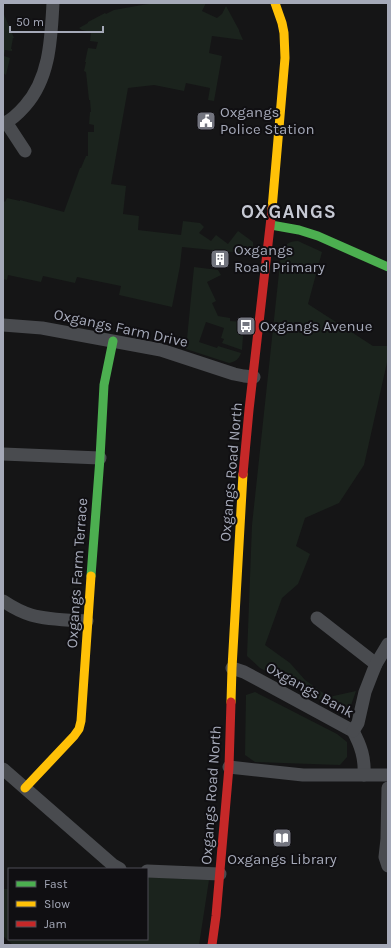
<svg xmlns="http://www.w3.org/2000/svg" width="391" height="948" viewBox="0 0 391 948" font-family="Karla,sans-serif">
	<rect width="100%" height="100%" fill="#151516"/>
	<g fill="#1b231d">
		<polygon points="156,3 206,3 202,11 217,18 222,14 226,6 239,30 239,31 243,40 212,36 209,53 222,56 214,101 208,100 210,88 186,83 184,91 154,85 128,88 111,184 126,186 123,214 139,216 138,230 181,235 183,221 200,223 204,227 199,233 211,241 216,235 228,244 238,231 253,242 253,254 182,247 180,266 172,307 119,295 121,286 77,277 75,283 43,276 41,282 8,275 7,280 3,279 3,200 5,202 7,198 20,201 20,200 64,212 80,168 81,168 86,156 88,156 88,132 94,132 94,125 89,124 90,112 91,112 90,100 89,100 86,72 84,71 86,62 85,62 88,48 96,49 98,42 90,41 91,32 82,30 79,28 88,23 88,22 105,13 106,14 114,10 142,5"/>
		<polygon points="3,12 14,38 13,38 11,49 12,49 12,51 5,50 4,56 10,58 6,75 3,73"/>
		<path d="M298,241L322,252L308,304L373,346H388V358L364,465L339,503L305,518L296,546L310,554L298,584L282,598L265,645L290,663L305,680L329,697L356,691L350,708L346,710L338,709L260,668L247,656L252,525L281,254C283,245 289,241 298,241Z"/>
		<path d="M194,267L218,270L221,275L207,282L216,301L212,303L218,316L230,318V321L244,322L242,350L222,343L224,339L221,338L224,328L206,322L199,342L217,348L218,346L241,353C239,359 235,362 229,363L186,349Z"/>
		<polygon points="255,692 337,734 347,742 347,757 340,765 255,762 245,755 246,695"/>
		<polygon points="147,877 209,880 199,945 13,945 3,936 3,889 9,889 9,939 147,939"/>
	</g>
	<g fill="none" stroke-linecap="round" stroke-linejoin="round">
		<g stroke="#494b4f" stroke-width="13">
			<polyline points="6,122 25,151"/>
			<path d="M3,124C12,120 18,114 25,106C50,78 51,39 53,3"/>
			<polyline points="3,325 42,328 161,350 234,374 244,376 254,377"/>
			<polyline points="3,454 100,458"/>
			<path d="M3,601C12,607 21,612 31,615C48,620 68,620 87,621"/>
			<polyline points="317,618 376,664"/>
			<path d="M232,668L244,672L259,680L353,731C361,746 365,758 364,775"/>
			<polyline points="353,731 358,723 365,692 372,674 376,664 388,644"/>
			<polyline points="229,767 303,775 388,775"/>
			<polyline points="3,769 113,865 120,869"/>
			<polyline points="388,788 387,839 385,857 388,866"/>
			<polyline points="147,871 220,874"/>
		</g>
		<g stroke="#4caf50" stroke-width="9">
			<polyline points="271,225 299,230 318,236 388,267"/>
			<polyline points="91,576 100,458 104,385 113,341"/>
		</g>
		<g stroke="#ffc107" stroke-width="9">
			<polyline points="272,209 285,58 284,33 282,23 275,3"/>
			<polyline points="231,702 232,668 243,474"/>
			<polyline points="25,788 74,736 79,729 81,721 91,576"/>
		</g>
		<g stroke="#c62828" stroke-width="9">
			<polyline points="243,474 249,410 272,209"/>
			<polyline points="212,945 216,916 229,767 231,702"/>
		</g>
	</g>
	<defs>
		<symbol id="civic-square" viewBox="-11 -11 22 22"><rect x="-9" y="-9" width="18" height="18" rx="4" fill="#73757f" stroke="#100f12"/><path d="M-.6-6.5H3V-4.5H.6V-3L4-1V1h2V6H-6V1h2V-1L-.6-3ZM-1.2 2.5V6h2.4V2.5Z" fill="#fff"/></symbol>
		<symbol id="building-square" viewBox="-11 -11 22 22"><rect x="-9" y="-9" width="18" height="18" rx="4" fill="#73757f" stroke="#100f12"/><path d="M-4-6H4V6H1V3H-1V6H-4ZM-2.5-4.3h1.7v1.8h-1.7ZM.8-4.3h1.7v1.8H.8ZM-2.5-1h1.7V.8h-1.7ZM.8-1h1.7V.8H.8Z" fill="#fff"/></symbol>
		<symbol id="bus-square" viewBox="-11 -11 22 22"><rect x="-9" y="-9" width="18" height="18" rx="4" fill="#73757f" stroke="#100f12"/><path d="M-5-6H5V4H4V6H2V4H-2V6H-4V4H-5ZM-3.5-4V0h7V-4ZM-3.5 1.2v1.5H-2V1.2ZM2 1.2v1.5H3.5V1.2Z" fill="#fff"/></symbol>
		<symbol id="library-square" viewBox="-11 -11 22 22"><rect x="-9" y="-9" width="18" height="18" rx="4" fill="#73757f" stroke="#100f12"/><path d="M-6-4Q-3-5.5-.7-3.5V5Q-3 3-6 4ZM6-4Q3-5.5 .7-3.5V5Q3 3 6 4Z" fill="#fff"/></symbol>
	</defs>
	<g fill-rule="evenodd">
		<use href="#civic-square" x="195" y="110" width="22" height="22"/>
		<use href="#building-square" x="209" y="248" width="22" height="22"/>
		<use href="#bus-square" x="235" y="315" width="22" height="22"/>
		<use href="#library-square" x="271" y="827" width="22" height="22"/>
	</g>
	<g text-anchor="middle" stroke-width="4" stroke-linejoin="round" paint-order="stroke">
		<g font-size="15" fill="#a5a9b8" stroke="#100f12" text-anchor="start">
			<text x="220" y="117">Oxgangs<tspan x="220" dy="17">Police Station</tspan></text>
			<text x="234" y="255">Oxgangs<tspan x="234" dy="17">Road Primary</tspan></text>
			<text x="260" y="331">Oxgangs Avenue</text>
			<text x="282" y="864" text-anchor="middle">Oxgangs Library</text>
		</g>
		<g font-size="15" fill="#a5a9b8" stroke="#100f12">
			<text transform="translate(121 328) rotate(12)" y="5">Oxgangs Farm Drive</text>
			<text transform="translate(231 472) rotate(-85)" y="5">Oxgangs Road North</text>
			<text transform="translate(77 573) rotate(-86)" y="5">Oxgangs Farm Terrace</text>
			<text transform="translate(310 690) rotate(29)" y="5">Oxgangs Bank</text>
			<text transform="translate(211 795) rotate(-86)" y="5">Oxgangs Road North</text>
		</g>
		<g font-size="19" font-weight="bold" letter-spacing="1" fill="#c6c9d4" stroke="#100f12">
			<text x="289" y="218">OXGANGS</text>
		</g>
	</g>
	<rect width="391" height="948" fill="none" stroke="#a5a9b8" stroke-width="8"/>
	<rect x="8" y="868" width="140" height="72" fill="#100f12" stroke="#4c4d54"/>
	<rect x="16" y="881" width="20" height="6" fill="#4caf50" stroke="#4c4d54"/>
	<text x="44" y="888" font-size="12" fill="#a5a9b8">Fast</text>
	<rect x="16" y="901" width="20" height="6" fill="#ffc107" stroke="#4c4d54"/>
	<text x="44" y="908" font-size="12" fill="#a5a9b8">Slow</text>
	<rect x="16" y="921" width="20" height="6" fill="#c62828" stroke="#4c4d54"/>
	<text x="44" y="928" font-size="12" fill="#a5a9b8">Jam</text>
	<path d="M10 26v6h93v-6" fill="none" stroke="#a5a9b8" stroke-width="2"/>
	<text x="16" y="26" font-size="12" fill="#a5a9b8" stroke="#100f12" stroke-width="3" paint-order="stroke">50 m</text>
</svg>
